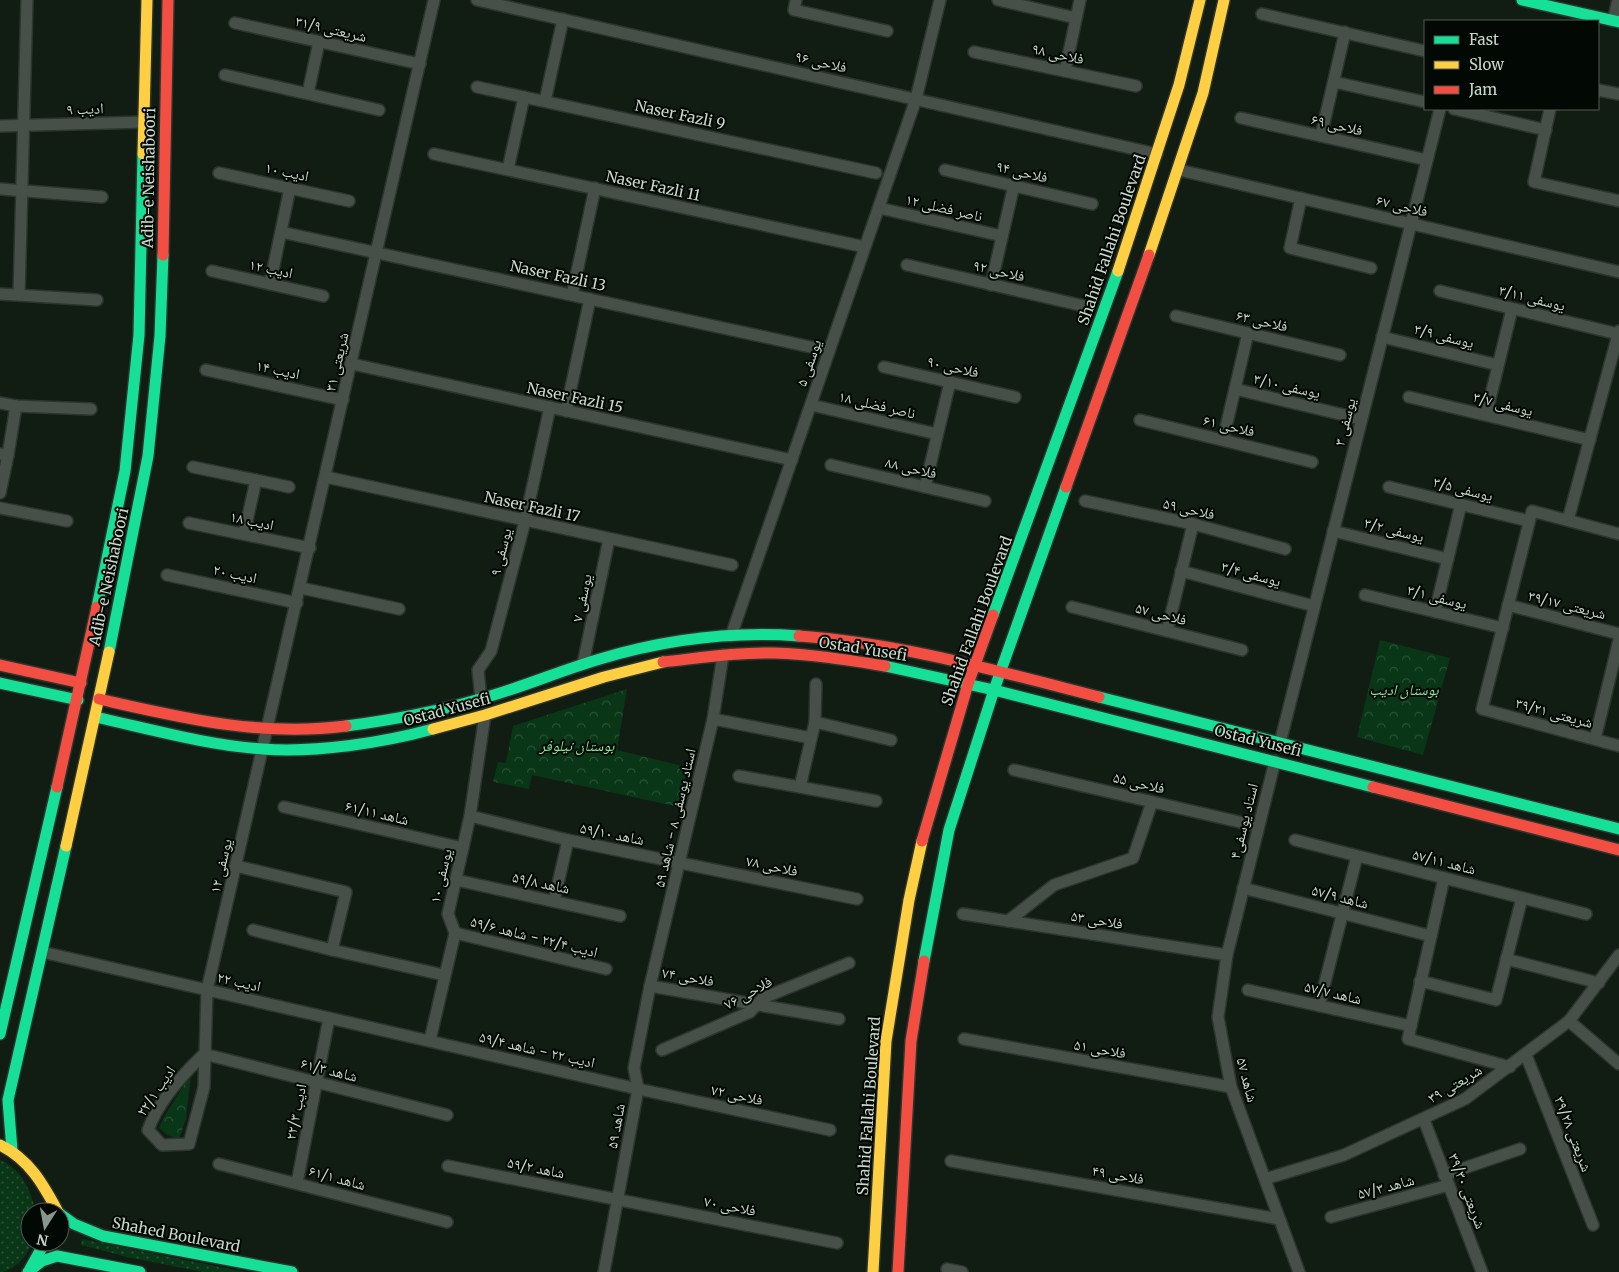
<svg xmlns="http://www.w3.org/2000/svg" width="1619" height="1272" viewBox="0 0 1619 1272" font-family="Merriweather,'Noto Naskh Arabic',serif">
	<defs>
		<pattern id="grass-dots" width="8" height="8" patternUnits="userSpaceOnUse" patternTransform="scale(1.25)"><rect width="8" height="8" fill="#083616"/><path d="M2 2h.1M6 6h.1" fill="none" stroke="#2b5237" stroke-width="1.8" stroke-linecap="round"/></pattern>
		<pattern id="park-crowns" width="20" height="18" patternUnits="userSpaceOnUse" patternTransform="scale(1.25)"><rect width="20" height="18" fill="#083616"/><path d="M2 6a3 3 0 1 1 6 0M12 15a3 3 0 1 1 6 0" fill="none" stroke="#2b5237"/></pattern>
	</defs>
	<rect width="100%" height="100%" fill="#111c13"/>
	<g fill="url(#grass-dots)">
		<path d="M0,1160C22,1169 31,1191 36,1212H30C30,1222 32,1236 31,1243C29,1256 12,1272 0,1272Z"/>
		<polygon points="82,1239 245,1272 203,1272 127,1257 81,1245"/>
	</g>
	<g fill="url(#park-crowns)">
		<polygon points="1380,640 1450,658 1423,755 1357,737"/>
		<polygon points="627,689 617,750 687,767 679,807 532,775 529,789 493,782 498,762 506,763 513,726"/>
		<polygon points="191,1074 186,1119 179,1139 167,1135 159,1128 164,1117"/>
	</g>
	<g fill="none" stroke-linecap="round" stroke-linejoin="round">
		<defs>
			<g id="street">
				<path d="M434,0L207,990L204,1087L189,1144L162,1145L148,1130C158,1102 182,1075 204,1054L447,1115"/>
				<polyline points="477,0 1157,154"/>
				<polyline points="796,0 794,10 887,31"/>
				<polyline points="998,0 1076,18"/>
				<polyline points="1262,14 1425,51"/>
				<polyline points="1613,21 1618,0"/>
				<polyline points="235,23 420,64"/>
				<polyline points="974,52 1136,86"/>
				<polyline points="1065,71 1080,0"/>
				<polyline points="225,75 379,110"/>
				<polyline points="1334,82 1425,102"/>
				<polyline points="477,87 876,173"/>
				<polyline points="1598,90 1619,94"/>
				<polyline points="308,93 319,42"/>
				<polyline points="545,101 563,19"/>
				<polyline points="1454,109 1546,130"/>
				<polyline points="1550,109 1534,182 1619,201"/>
				<polyline points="1241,118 1427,160"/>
				<polyline points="0,126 145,122"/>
				<polyline points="1321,136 1345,32"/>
				<polyline points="434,154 865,247"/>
				<polyline points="508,169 524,97"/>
				<polyline points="945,170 1092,204"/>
				<polyline points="1179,170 1619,272"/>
				<polyline points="219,173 349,201"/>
				<polyline points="0,189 102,197"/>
				<polyline points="1301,198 1290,248 1371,268"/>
				<polyline points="879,208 1002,236"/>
				<polyline points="281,232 829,351"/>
				<polyline points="907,265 1084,306"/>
				<polyline points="212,271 323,296"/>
				<polyline points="270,284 290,188"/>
				<polyline points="991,285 1014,185"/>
				<polyline points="1440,291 1618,334"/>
				<polyline points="0,294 97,300"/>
				<polyline points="19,295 27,0"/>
				<polyline points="572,295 595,188"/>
				<polyline points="1176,316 1340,355"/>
				<polyline points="1382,337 1498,365"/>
				<polyline points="352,364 792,460"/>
				<polyline points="884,367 1015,397"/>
				<polyline points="206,370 343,400"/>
				<polyline points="1235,389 1361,419"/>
				<polyline points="1409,397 1590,440"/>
				<polyline points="0,403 16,406 91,409"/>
				<polyline points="811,405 937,434"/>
				<polyline points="566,411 590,299"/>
				<polyline points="1486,415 1512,309"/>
				<polyline points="1140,420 1312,462"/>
				<polyline points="1223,440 1248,333"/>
				<polyline points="0,454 8,455 0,493"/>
				<polyline points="8,455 16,406"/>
				<polyline points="831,465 985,501"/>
				<polyline points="193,467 289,487"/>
				<polyline points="326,477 732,565"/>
				<polyline points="925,487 950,382"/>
				<polyline points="1389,487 1529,521"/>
				<polyline points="1085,501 1193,524 1285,549"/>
				<polyline points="0,508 67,521"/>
				<polyline points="1568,520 1619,331"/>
				<polyline points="189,523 310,548"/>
				<polyline points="1333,531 1448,559"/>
				<polyline points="244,534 256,480"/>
				<polyline points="1619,534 1532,511 1482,709 1619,746"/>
				<polyline points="1181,571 1314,606"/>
				<polyline points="167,575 297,603"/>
				<polyline points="301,588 399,609"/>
				<polyline points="1365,595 1503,628"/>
				<polyline points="1508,605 1619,634"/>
				<polyline points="1072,607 1242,650"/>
				<polyline points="1435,612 1461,504"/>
				<polyline points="1167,631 1193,524"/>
				<polyline points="731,636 916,99 940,0"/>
				<polyline points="583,664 609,539"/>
				<polyline points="481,699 478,670 491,651 525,521 550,407"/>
				<polyline points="713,719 811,738"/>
				<polyline points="815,722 891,740"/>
				<polyline points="1595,739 1619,640"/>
				<polyline points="1280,743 1440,109"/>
				<polyline points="1275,761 1227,955 1218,1017 1231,1087 1299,1272"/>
				<polyline points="1014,770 1257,826"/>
				<polyline points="739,776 876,801"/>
				<polyline points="800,787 815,722 816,684"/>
				<polyline points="284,807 463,848"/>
				<polyline points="470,816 568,840 857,899"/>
				<polyline points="1295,840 1586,914"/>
				<polyline points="236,866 346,892 332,950 444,975"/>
				<polyline points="1444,878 1408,1039 1510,1067"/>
				<polyline points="456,880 620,916"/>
				<polyline points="1243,888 1431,936"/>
				<polyline points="554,901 568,840"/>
				<polyline points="963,914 1227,955"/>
				<polyline points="1008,921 1054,885 1133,858 1152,802"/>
				<polyline points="253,930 332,950"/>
				<polyline points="455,933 606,969"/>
				<polyline points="42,952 638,1089 830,1130"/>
				<polyline points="1506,959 1599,983"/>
				<polyline points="1420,981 1496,1000 1522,898"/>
				<polyline points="650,986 839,1019"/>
				<polyline points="1248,990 1411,1026"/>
				<polyline points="1319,1006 1357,856"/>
				<polyline points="1569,1021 1619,1064"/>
				<polyline points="964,1039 1231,1087"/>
				<polyline points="430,1040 455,933 448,914 470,816 485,715"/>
				<polyline points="662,1050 750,1012 763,998 849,963"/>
				<polyline points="1526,1055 1593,1225"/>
				<polyline points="1424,1120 1482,1272"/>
				<polyline points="951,1161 1279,1219"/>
				<polyline points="219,1164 447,1222"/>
				<polyline points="448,1166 837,1243"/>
				<polyline points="1444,1175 1520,1149"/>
				<polyline points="1265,1179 1344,1155 1465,1099 1569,1021 1619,955"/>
				<polyline points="297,1183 329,1018"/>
				<polyline points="1331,1217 1449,1185"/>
				<polyline points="947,1269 962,1272"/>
				<polyline points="604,1272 638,1089 634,1068 650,986 713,719 723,655"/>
			</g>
			<g id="fast">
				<polyline points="1522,0 1619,22"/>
				<polyline points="97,607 125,471 139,335 143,154"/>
				<polyline points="993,615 1118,271"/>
				<polyline points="109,652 148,456 160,336 163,255"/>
				<polyline points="885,666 994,690 1373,787"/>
				<polyline points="0,683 78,700"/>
				<polyline points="1099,697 1619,829"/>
				<path d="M95,717C150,729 206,745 263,749C315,753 382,743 433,729"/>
				<path d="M346,726C392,720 436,712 480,699C521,688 559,671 600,659C664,640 732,631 799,636"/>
				<polyline points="924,961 949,830 994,690 1066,487"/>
				<polyline points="0,1034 57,787"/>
				<polyline points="12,1150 8,1100 66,846"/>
				<polyline points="60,1214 74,1224 103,1236 292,1272"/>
				<polyline points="30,1269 45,1242"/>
				<polyline points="28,1272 42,1261 57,1256 140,1272"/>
			</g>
			<g id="slow">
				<polyline points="143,154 147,0"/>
				<polyline points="1149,255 1203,93 1224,0"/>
				<polyline points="1118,271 1179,85 1200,0"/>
				<polyline points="433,729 485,715 604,677 663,662"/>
				<polyline points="66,846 109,652"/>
				<path d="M0,1145C29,1159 43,1184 58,1212"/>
				<polyline points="873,1272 886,1041 909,900 922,841"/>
			</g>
			<g id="jam">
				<polyline points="163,255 168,0"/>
				<polyline points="1066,487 1149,255"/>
				<path d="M799,636C900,643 1001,672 1099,697"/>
				<path d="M663,662C700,658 737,652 774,653C811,654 848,660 885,666"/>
				<polyline points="0,665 81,683"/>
				<path d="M99,699C183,718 259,737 346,726"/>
				<polyline points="57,787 97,607"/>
				<polyline points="1373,787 1619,850"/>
				<polyline points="922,841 968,684 993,615"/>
				<polyline points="898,1272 911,1041 924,961"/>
			</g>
		</defs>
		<use href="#street" stroke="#2c342e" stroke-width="14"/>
		<use href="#fast" stroke="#2c342e" stroke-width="14"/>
		<use href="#slow" stroke="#2c342e" stroke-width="14"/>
		<use href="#jam" stroke="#2c342e" stroke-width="14"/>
		<use href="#street" stroke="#464f48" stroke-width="11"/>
		<use href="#fast" stroke="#16e098" stroke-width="11"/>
		<use href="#slow" stroke="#ffcf43" stroke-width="11"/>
		<use href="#jam" stroke="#f24e42" stroke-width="11"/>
	</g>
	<g text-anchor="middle" stroke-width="4" stroke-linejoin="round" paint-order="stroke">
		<g font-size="15" fill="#cad7cb" stroke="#020803">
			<text transform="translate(331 29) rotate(13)" y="5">شریعتی ۳۱/۹</text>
			<text transform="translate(1058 54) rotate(12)" y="5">فلاحی ۹۸</text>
			<text transform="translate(821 62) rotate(13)" y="5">فلاحی ۹۶</text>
			<text transform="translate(85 109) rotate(-2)" y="5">ادیب ۹</text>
			<text transform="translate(680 115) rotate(12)" y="5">Naser Fazli 9</text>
			<text transform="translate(1337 125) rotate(13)" y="5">فلاحی ۶۹</text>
			<text transform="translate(287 172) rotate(12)" y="5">ادیب ۱۰</text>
			<text transform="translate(1022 172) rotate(13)" y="5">فلاحی ۹۴</text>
			<text transform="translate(149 178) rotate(-89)" y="5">Adib-e Neishaboori</text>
			<text transform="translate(653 186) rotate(12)" y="5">Naser Fazli 11</text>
			<text transform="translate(1402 206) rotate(13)" y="5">فلاحی ۶۷</text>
			<text transform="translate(944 208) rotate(13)" y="5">ناصر فضلی ۱۲</text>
			<text transform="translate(1112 240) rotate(-71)" y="5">Shahid Fallahi Boulevard</text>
			<text transform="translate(271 269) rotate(12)" y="5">ادیب ۱۲</text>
			<text transform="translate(999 271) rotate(13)" y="5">فلاحی ۹۲</text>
			<text transform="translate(558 276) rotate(12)" y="5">Naser Fazli 13</text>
			<text transform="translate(1532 298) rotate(14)" y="5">یوسفی ۳/۱۱</text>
			<text transform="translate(1262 321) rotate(13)" y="5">فلاحی ۶۳</text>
			<text transform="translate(1444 336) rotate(14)" y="5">یوسفی ۳/۹</text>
			<text transform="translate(337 362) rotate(-77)" y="5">شریعتی ۳۱</text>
			<text transform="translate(809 363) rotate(-71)" y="5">یوسفی ۵</text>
			<text transform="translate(953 367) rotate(13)" y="5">فلاحی ۹۰</text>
			<text transform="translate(278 370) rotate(12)" y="5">ادیب ۱۴</text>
			<text transform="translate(1287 386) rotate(13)" y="5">یوسفی ۳/۱۰</text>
			<text transform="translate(575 398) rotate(12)" y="5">Naser Fazli 15</text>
			<text transform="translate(1503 404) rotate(14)" y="5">یوسفی ۳/۷</text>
			<text transform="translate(877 405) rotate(13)" y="5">ناصر فضلی ۱۸</text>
			<text transform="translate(1345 422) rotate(-76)" y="5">یوسفی ۳</text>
			<text transform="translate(1229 426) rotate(13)" y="5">فلاحی ۶۱</text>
			<text transform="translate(911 468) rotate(13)" y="5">فلاحی ۸۸</text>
			<text transform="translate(1463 489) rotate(14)" y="5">یوسفی ۳/۵</text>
			<text transform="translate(532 507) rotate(12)" y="5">Naser Fazli 17</text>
			<text transform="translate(1189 509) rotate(13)" y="5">فلاحی ۵۹</text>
			<text transform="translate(252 521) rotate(12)" y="5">ادیب ۱۸</text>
			<text transform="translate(1394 530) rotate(14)" y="5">یوسفی ۳/۲</text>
			<text transform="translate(501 552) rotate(-76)" y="5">یوسفی ۹</text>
			<text transform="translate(235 574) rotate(12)" y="5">ادیب ۲۰</text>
			<text transform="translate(1251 574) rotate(15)" y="5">یوسفی ۳/۴</text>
			<text transform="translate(109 577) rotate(-78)" y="5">Adib-e Neishaboori</text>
			<text transform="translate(1437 597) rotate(14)" y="5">یوسفی ۳/۱</text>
			<text transform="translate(582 598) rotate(-78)" y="5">یوسفی ۷</text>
			<text transform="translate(1567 605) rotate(14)" y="5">شریعتی ۳۹/۱۷</text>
			<text transform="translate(1161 614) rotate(14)" y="5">فلاحی ۵۷</text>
			<text transform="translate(977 621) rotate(-70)" y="5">Shahid Fallahi Boulevard</text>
			<text transform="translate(863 649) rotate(9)" y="5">Ostad Yusefi</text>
			<text transform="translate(447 710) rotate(-15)" y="5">Ostad Yusefi</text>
			<text transform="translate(1554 713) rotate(15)" y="5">شریعتی ۳۹/۲۱</text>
			<text transform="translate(1258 741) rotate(14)" y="5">Ostad Yusefi</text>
			<text transform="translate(1139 783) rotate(13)" y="5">فلاحی ۵۵</text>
			<text transform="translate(377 813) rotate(13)" y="5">شاهد ۶۱/۱۱</text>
			<text transform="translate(675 818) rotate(-77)" y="5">استاد یوسفی ۸ - شاهد ۵۹</text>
			<text transform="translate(1244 821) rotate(-76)" y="5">استاد یوسفی۴</text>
			<text transform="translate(612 834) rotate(11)" y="5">شاهد ۵۹/‍۱۰</text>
			<text transform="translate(1444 862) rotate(14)" y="5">شاهد ۵۷/۱۱</text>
			<text transform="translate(221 866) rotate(-77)" y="5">یوسفی ۱۲</text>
			<text transform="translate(772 866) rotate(12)" y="5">فلاحی ۷۸</text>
			<text transform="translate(441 876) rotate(-77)" y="5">یوسفی ۱۰</text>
			<text transform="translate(541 883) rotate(12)" y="5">شاهد ۵۹/۸</text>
			<text transform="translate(1340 897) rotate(14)" y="5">شاهد ۵۷/۹</text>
			<text transform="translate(1097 920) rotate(9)" y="5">فلاحی ۵۳</text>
			<text transform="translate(534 937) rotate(14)" y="5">ادیب ۲۲/۴ - شاهد ۵۹/۶</text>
			<text transform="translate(688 977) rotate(10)" y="5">فلاحی ۷۴</text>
			<text transform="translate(239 982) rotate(13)" y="5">ادیب ۲۲</text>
			<text transform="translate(748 993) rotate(-29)" y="5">فلاحی ۷۶</text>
			<text transform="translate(1333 993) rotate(13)" y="5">شاهد ۵۷/۷</text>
			<text transform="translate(1100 1049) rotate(10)" y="5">فلاحی ۵۱</text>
			<text transform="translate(537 1050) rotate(13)" y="5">ادیب ۲۲ - شاهد ۵۹/۴</text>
			<text transform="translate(329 1070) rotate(14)" y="5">شاهد ۶۱/۳</text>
			<text transform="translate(1247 1080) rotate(75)" y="5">شاهد ۵۷</text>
			<text transform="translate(1455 1084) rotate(-31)" y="5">شریعتی ۳۹</text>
			<text transform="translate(156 1091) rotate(-56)" y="5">ادیب ۲۲/۱</text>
			<text transform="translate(737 1095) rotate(12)" y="5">فلاحی ۷۲</text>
			<text transform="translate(869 1106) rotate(-86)" y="5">Shahid Fallahi Boulevard</text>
			<text transform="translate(296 1112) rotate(-79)" y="5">ادیب ۲۲/۳</text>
			<text transform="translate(616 1126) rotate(-80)" y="5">شاهد ۵۹</text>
			<text transform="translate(1573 1134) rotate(69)" y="5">شریعتی ۳۹/۲۸</text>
			<text transform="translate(536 1168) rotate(11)" y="5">شاهد ۵۹/۲</text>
			<text transform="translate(1118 1175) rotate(10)" y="5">فلاحی ۴۹</text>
			<text transform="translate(337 1178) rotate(15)" y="5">شاهد ۶۱/۱</text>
			<text transform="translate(1386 1187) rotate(-15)" y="5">شاهد ۵۷/۳</text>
			<text transform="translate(1467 1191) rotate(69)" y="5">شریعتی ۳۹/۳۰</text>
			<text transform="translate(730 1206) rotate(11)" y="5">فلاحی ۷۰</text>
			<text transform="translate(176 1235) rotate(11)" y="5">Shahed Boulevard</text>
		</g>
		<g font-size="15" font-style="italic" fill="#8ae99a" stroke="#020803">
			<text x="1404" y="695">بوستان ادیب</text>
			<text x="577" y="751">بوستان نیلوفر</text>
		</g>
	</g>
	<rect x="1424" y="20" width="175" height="90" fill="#020803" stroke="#525b53"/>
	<rect x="1434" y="36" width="25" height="8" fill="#16e098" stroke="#525b53"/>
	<text x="1469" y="45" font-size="15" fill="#cad7cb">Fast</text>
	<rect x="1434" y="61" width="25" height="8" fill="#ffcf43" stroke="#525b53"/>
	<text x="1469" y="70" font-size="15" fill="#cad7cb">Slow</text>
	<rect x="1434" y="86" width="25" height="8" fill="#f24e42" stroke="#525b53"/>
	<text x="1469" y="95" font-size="15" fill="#cad7cb">Jam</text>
	<g transform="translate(45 1227) rotate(191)"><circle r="24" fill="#020803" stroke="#525b53"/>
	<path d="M0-4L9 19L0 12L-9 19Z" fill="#89968b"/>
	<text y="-8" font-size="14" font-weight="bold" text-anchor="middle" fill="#cad7cb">N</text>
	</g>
</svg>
